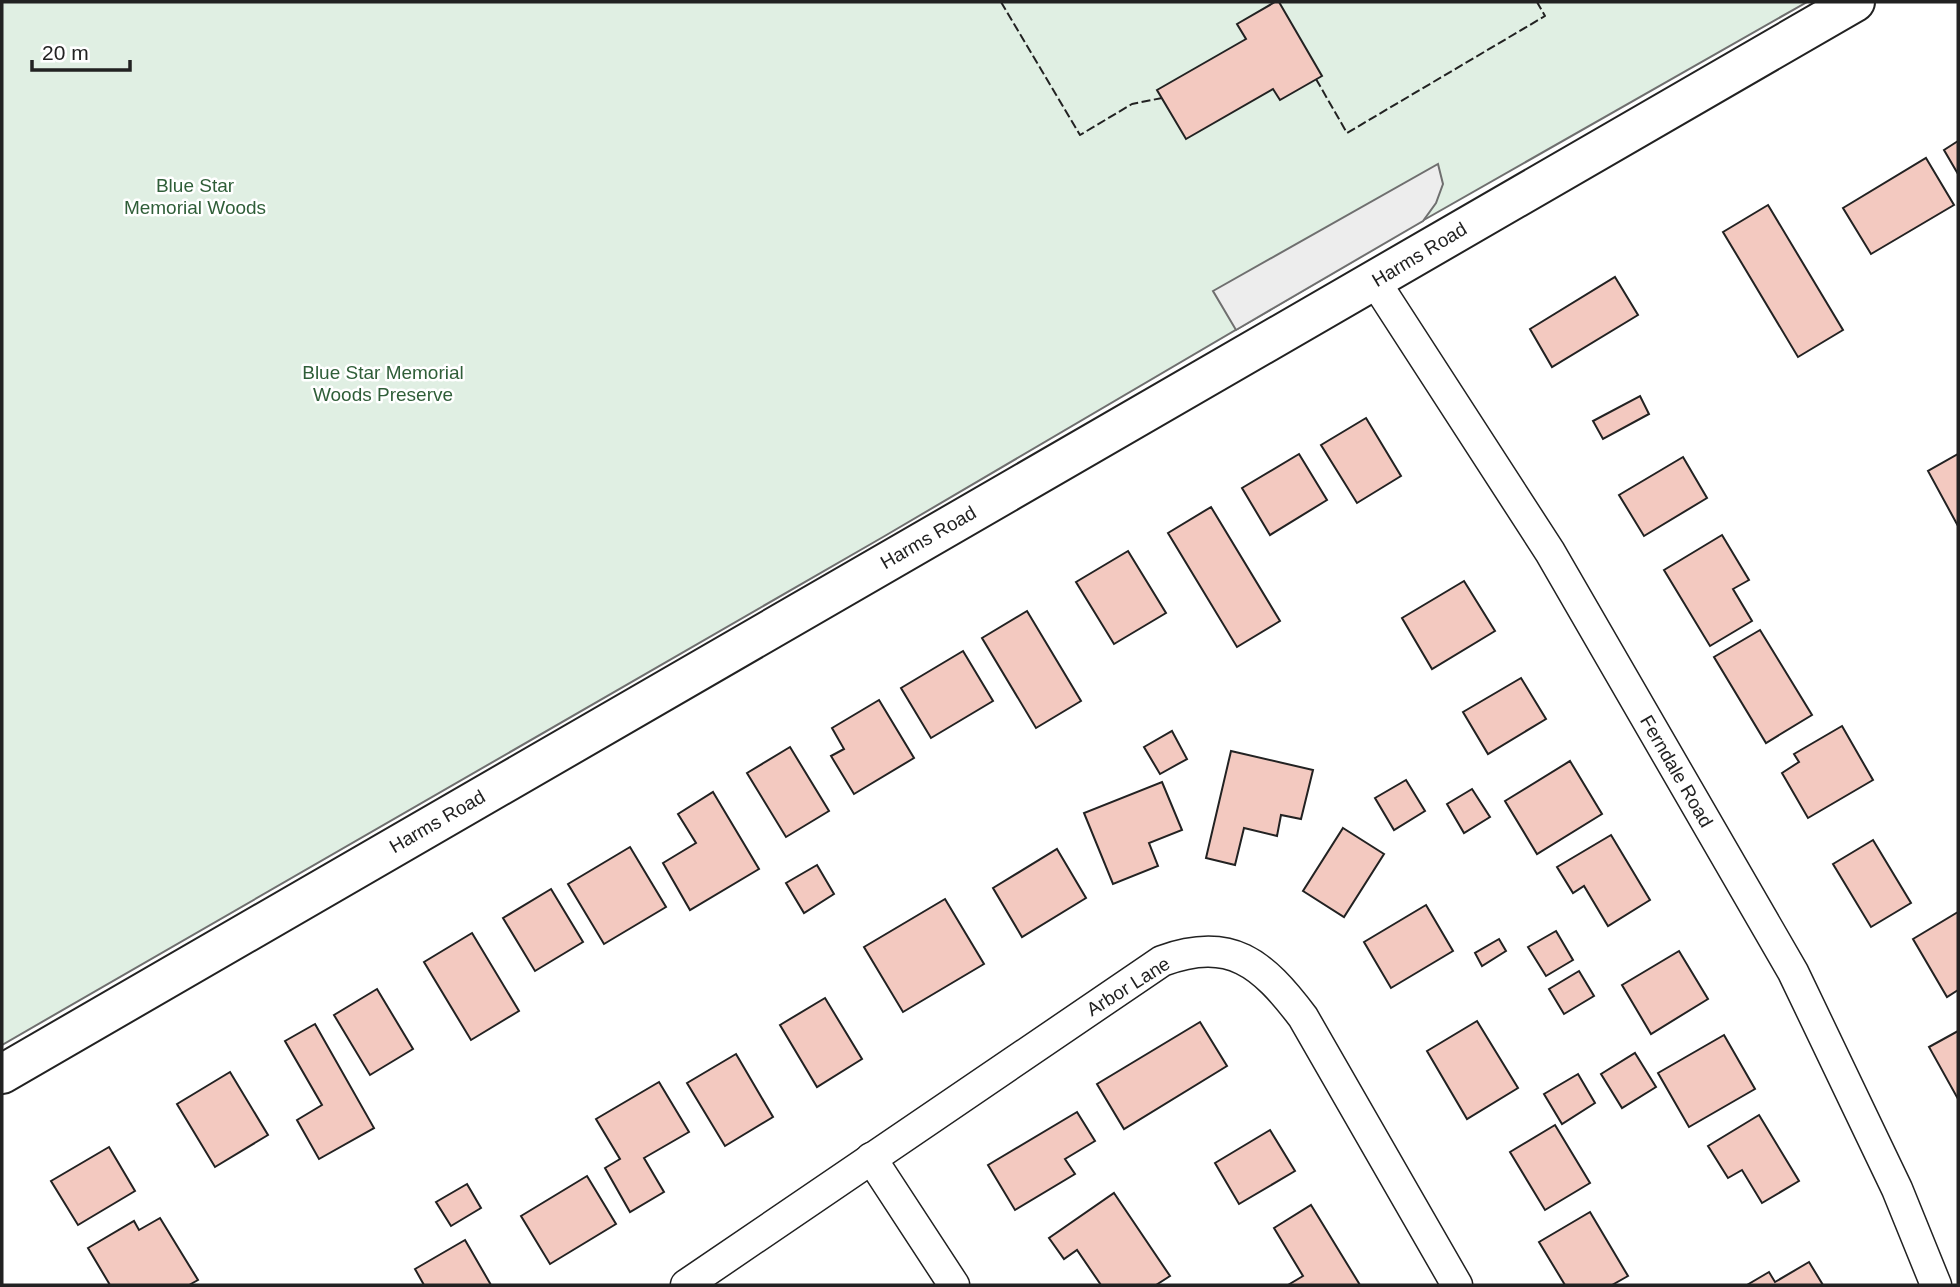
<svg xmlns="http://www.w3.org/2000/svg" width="1960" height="1287" viewBox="0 0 1960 1287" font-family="Helvetica,sans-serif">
	<rect width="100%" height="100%" fill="#fff"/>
	<polygon fill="#e0efe3" stroke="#6f6f6f" stroke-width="2" points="2,2 1807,2 1401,233 883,537 2,1045"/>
	<polygon fill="#ededed" stroke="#6f6f6f" stroke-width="2" points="1438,164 1443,184 1436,203 1423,221 1236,330 1213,291"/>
	<g fill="#f3c9c0" stroke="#222" stroke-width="2">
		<polygon points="1275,2 1279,2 1322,76 1280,100 1273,89 1186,139 1157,90 1246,39 1237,24"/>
		<polygon points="1958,141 1958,174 1944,150"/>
		<polygon points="1926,158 1954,205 1871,254 1843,208"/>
		<polygon points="1768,205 1843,330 1798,357 1723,232"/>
		<polygon points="1615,277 1638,315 1552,367 1530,329"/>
		<polygon points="1640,396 1649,414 1603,439 1593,421"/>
		<polygon points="1366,418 1401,476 1357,503 1321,445"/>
		<polygon points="1299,454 1327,500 1270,535 1242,488"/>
		<polygon points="1958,454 1958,526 1928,471"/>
		<polygon points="1683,457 1707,498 1644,536 1619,495"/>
		<polygon points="1211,507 1280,621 1237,647 1168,533"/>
		<polygon points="1722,535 1749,580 1733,589 1752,621 1710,646 1664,570"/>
		<polygon points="1128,551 1166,613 1114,644 1076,582"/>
		<polygon points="1464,581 1495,631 1432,669 1402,618"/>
		<polygon points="1027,611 1081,701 1036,728 982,638"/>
		<polygon points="1760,630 1812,715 1766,743 1714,657"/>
		<polygon points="963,651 993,701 931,738 901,688"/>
		<polygon points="1521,678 1546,719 1488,754 1463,712"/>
		<polygon points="879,700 914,758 854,794 831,756 844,749 832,728"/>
		<polygon points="1842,726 1873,780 1808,818 1782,773 1799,762 1794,754"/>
		<polygon points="1172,731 1187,759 1160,774 1144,747"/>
		<polygon points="790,747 829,811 786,837 747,773"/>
		<polygon points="1231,751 1313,770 1301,819 1281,815 1277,836 1244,828 1235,865 1206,858"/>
		<polygon points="1570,761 1602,814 1537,854 1505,801"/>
		<polygon points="1406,780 1425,811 1394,830 1375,798"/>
		<polygon points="1162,782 1182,830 1149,843 1158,866 1113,884 1084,813"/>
		<polygon points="1472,789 1490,817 1464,833 1447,804"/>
		<polygon points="713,792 759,869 690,910 663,863 696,843 678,814"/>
		<polygon points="1343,828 1384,854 1344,917 1303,891"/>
		<polygon points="1611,835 1650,900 1608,926 1584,886 1573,893 1557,867"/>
		<polygon points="1873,840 1911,903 1871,927 1833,864"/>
		<polygon points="630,847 666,907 604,944 568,884"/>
		<polygon points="1057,849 1086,898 1022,937 993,888"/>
		<polygon points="817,865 834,894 804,913 786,883"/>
		<polygon points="551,889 583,942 535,971 503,918"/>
		<polygon points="945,899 984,964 903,1012 864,947"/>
		<polygon points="1426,905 1453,951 1391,988 1364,942"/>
		<polygon points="1958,912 1958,990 1947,997 1913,939"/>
		<polygon points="1556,931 1573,960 1546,976 1528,947"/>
		<polygon points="472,933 519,1011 471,1040 424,962"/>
		<polygon points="1499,939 1506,951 1482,966 1475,953"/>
		<polygon points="1679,951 1708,999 1651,1034 1622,985"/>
		<polygon points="1579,971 1594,996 1564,1014 1549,989"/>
		<polygon points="377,989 413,1049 370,1075 334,1015"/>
		<polygon points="825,998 862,1059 817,1087 780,1025"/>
		<polygon points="1477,1021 1518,1088 1467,1119 1427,1051"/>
		<polygon points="1200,1022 1227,1066 1124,1129 1097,1084"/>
		<polygon points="315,1024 374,1128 319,1159 297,1120 322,1105 285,1041"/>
		<polygon points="1958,1031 1958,1099 1929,1047"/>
		<polygon points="1724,1035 1755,1089 1689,1127 1658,1073"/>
		<polygon points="1635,1053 1656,1087 1622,1108 1601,1074"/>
		<polygon points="736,1054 773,1117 725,1146 687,1083"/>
		<polygon points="230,1072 268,1135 215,1167 177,1104"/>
		<polygon points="1578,1074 1595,1103 1562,1124 1544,1094"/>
		<polygon points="659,1082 689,1132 644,1158 664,1192 630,1212 605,1168 620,1159 596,1119"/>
		<polygon points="1077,1112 1095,1141 1065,1159 1075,1174 1015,1210 988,1165"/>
		<polygon points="1759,1115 1799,1181 1762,1203 1742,1170 1728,1178 1708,1146"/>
		<polygon points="1555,1125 1590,1183 1545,1210 1510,1152"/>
		<polygon points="1270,1130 1295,1171 1239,1204 1215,1163"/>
		<polygon points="109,1147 135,1191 78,1225 51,1181"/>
		<polygon points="587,1176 616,1224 550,1264 521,1216"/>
		<polygon points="467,1184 481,1208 451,1226 436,1202"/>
		<polygon points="1114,1193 1170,1276 1156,1285 1101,1285 1077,1250 1064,1259 1049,1238"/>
		<polygon points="1311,1205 1360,1285 1288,1285 1303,1276 1274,1228"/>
		<polygon points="1590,1212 1628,1276 1612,1285 1565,1285 1539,1242"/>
		<polygon points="160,1218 198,1280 189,1285 110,1285 88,1248 134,1221 139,1230"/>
		<polygon points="465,1240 491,1285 424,1285 415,1269"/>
		<polygon points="1809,1262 1823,1285 1747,1285 1769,1272 1775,1282"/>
	</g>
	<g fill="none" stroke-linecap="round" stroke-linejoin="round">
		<defs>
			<g id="minor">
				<polyline points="1374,280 1550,552 1793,972 1897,1189 1936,1285"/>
				<polyline points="871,1158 954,1285"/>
				<path d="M686,1285L1162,961C1231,936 1262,963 1303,1017L1457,1285"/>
			</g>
			<polyline id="secondary" points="2,1074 1855,2"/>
		</defs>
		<use href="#minor" stroke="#222" stroke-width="33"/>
		<use href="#secondary" stroke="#222" stroke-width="42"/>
		<use href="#minor" stroke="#fff" stroke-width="30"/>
		<use href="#secondary" stroke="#fff" stroke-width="38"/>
		<g stroke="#222" stroke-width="2" stroke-dasharray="9 3.5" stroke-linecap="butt">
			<polyline points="1001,2 1080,135 1132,104 1162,98"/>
			<polyline points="1316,79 1347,133 1545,16 1537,2"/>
		</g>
	</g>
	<g text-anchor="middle" stroke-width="5" stroke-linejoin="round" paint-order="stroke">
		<g font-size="19" fill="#2f5e38" stroke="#fff">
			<text x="195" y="192">Blue Star<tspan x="195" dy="22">Memorial Woods</tspan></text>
			<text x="383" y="379">Blue Star Memorial<tspan x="383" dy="22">Woods Preserve</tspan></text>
		</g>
		<g font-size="19" fill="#222" stroke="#fff">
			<text transform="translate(1419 254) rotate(-31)" y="7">Harms Road</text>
			<text transform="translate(928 537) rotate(-30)" y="7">Harms Road</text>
			<text transform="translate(1677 771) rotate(60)" y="7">Ferndale Road</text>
			<text transform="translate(437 821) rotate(-30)" y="7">Harms Road</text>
			<text transform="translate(1128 986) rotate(-32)" y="7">Arbor Lane</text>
		</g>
	</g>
	<rect width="1960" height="1287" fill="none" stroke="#222222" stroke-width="7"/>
	<path d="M32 60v10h98v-10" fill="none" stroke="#222222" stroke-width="3.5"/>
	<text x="42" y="60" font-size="21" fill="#222222" stroke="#ffffff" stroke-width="5" paint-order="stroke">20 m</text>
</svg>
